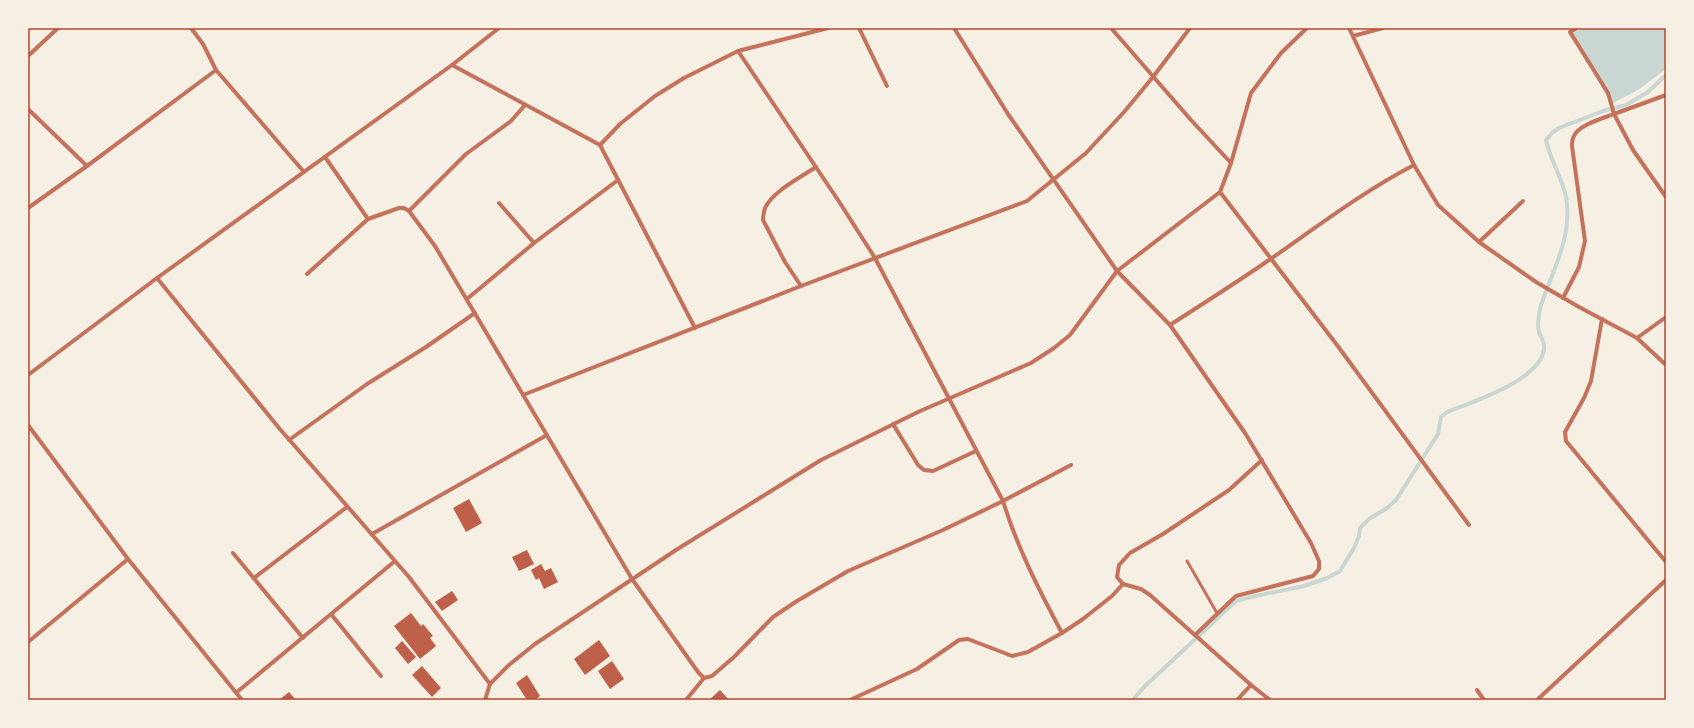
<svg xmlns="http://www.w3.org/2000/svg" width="1694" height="728" viewBox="0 0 1694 728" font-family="Helvetica,sans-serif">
	<rect width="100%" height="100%" fill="#f6efe4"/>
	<polygon fill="#c9d6d2" points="1582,28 1666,28 1666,69 1638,90 1611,104 1572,34"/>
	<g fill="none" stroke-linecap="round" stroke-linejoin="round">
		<path stroke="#c9d6d2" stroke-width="4" d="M1133,700L1143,688L1236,601L1260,595L1304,586L1327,578L1340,571L1354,548L1359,536L1360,528L1369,519L1387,508L1396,500L1438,434L1441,417L1447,412C1472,402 1541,380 1544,349C1545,341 1541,338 1539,332C1537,325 1539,312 1541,305C1553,270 1573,235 1566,197C1562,177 1550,160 1546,140L1553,132L1559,128L1603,111L1626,105L1648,92L1666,75"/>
	</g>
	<g fill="#bf614a">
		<polygon points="469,499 482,523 466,532 453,508"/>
		<polygon points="527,550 534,564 519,571 512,557"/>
		<polygon points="541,564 545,571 551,568 558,582 544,589 539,578 536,580 531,570"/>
		<polygon points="452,591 458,600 442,611 435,602"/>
		<polygon points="411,613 421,626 423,624 433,636 430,638 436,646 420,659 394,626"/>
		<polygon points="599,640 610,656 585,675 574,659"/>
		<polygon points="402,641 416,657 408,664 395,648"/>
		<polygon points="612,661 624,679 610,689 598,671"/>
		<polygon points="422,666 441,688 432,697 412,675"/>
		<polygon points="527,675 540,696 535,700 527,700 516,683"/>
		<polygon points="720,690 729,700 709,700"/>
		<polygon points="289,692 296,700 279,700"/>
	</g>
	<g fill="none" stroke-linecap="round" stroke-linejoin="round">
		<polyline stroke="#c5725c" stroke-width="3" points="1187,561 1217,613"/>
		<g stroke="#c5725c" stroke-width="4">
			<polyline points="191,28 203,44 216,70 304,172"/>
			<polyline points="859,28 887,86"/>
			<polyline points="954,28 1008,114 1117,271 1170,325 1245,433 1311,543 1319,561 1319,569 1313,576 1236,596 1195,635"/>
			<polyline points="1111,28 1191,120 1231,163"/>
			<polyline points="1349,28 1414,165 1438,205 1479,242 1536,282 1579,307 1637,338 1666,365"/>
			<polyline points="1577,28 1570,32 1608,93 1614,114 1666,95"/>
			<polyline points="1353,36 1383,28"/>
			<polyline points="28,56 58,28"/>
			<polyline points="452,65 600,145 620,124 655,96 684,78 738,51 828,28"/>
			<polyline points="28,109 87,166"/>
			<polyline points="600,145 695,328"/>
			<polyline points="325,157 368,219 399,208 404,208 409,211 435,246 632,579 698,672 704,678 712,676 734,657 773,617 797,601 848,571 943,530 1003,501 875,258 838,200 738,51"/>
			<polyline points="1220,192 1337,345 1469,525"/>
			<polyline points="28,208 87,166 216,70"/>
			<polyline points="409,211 466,154 511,121 525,105"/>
			<polyline points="1479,242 1523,201"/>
			<polyline points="534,243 618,180"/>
			<polyline points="307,274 368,219"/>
			<polyline points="157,278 279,428 409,577 490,684"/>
			<path d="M801,286L785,262L763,220C763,217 764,212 765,208C773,191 801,177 816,167"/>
			<path d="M1563,298L1579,267L1585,241L1572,146C1572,142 1572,139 1574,136C1578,125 1604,118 1614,114L1633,150L1666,197"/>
			<polyline points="467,299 534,243 499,203"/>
			<polyline points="1602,319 1591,381 1584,398 1565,432 1566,441 1666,562"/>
			<path d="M1170,325C1204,303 1239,281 1272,258C1318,226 1364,191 1414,165"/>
			<polyline points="1637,338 1666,317"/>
			<polyline points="28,375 157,278 452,65 499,28"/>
			<polyline points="523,395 801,286 1027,201 1086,153 1124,112 1153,77 1190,28"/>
			<polyline points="893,424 918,465 924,470 933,471 976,451"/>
			<polyline points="28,425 128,559 242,700"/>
			<polyline points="289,440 367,384 426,347 475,313"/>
			<polyline points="372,534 547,435"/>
			<polyline points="233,553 303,638"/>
			<polyline points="254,578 347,507"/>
			<polyline points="1123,584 1117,577 1119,565 1130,553 1163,534 1229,490 1262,460"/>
			<polyline points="331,614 381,676"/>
			<path d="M1062,633C1039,590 1017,547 1003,501L1071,465"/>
			<polyline points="28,642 128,559"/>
			<polyline points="1477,690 1484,700"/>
			<polyline points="237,692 395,561"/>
			<polyline points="485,700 490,684 509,665 535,644 676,550 821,460 918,412 1031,363 1054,348 1070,335 1117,271 1220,192 1231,163 1251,93 1281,53 1307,28"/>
			<polyline points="686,700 704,678"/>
			<polyline points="850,700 917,669 959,640 968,639 1012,656 1028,652 1062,633 1083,619 1112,596 1123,584 1141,589 1150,595 1251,685 1270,700"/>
			<polyline points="1237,700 1251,685"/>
			<polyline points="1537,700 1666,580"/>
		</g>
	</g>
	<rect width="1694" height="728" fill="none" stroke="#f6efe4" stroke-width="58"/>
	<rect x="29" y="29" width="1636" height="670" fill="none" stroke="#b5482f" stroke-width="1.5"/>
</svg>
